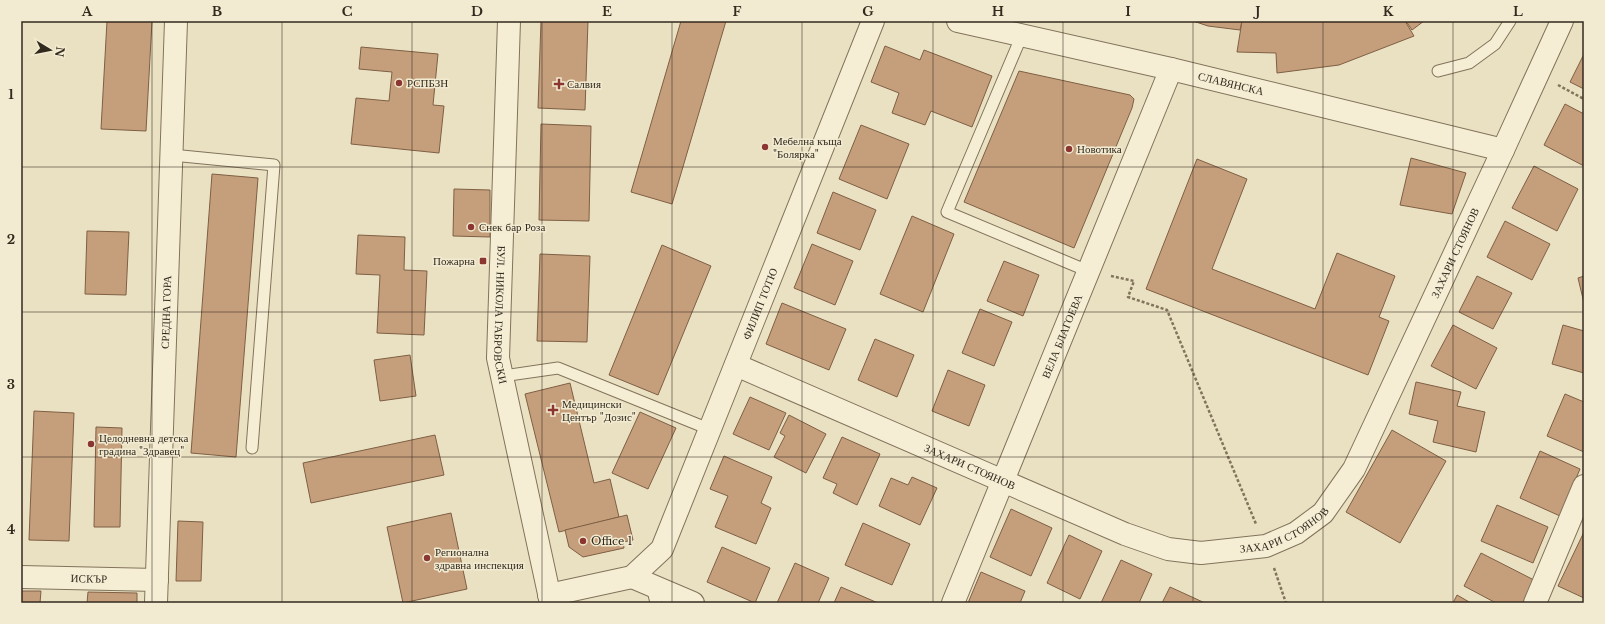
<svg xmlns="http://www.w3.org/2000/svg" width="1605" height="624" viewBox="0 0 1605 624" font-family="'Libre Baskerville',serif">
	<rect width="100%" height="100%" fill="#eae1c3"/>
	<g fill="#c59f7c" stroke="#7f5f43">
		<polygon points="107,21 152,21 146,131 101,129"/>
		<polygon points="541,21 588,21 585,110 538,108"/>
		<polygon points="681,21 726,21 672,204 631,192"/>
		<polygon points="1193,21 1242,21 1240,30 1208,26"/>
		<polygon points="1242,21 1405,21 1414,36 1339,65 1277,73 1276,53 1237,52"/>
		<polygon points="1406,21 1424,21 1412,30"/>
		<polygon points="885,46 920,60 924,50 992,76 972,127 931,111 925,125 892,113 899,93 871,82"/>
		<polygon points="361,47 438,54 433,105 444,106 439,153 351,144 356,98 389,101 392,72 359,69"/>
		<polygon points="1584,54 1584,89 1570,82"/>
		<polygon points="1019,71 1130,95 1134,99 1132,108 1074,248 964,202"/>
		<polygon points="1565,104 1584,114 1584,166 1544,145"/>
		<polygon points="541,124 591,126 589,221 539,220"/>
		<polygon points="861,125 909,144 887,199 839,179"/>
		<polygon points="1411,158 1466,173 1452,214 1400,205"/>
		<polygon points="1197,159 1247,179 1212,269 1315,309 1337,253 1395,276 1379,317 1389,321 1368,375 1146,289"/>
		<polygon points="1534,166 1578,189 1557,231 1512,208"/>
		<polygon points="212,174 258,178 236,457 191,453"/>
		<polygon points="454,189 490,190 490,237 453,236"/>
		<polygon points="833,192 876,210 860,250 817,233"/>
		<polygon points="912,216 954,234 923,312 880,294"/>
		<polygon points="1505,221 1550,244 1532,280 1487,257"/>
		<polygon points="87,231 129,232 126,295 85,294"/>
		<polygon points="358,235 405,237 404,270 427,271 424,335 377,333 380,275 356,274"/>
		<polygon points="812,244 853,261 835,305 794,288"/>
		<polygon points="662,245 711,266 658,395 609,375"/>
		<polygon points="540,254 590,256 587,342 537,341"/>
		<polygon points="1004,261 1039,275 1023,316 987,301"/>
		<polygon points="1477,276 1512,293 1493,329 1459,312"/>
		<polygon points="1584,276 1584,303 1578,278"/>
		<polygon points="782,303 846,329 829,370 766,344"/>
		<polygon points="980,309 1012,322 994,366 962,353"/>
		<polygon points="1453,325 1497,348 1476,389 1431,366"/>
		<polygon points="1563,325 1584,331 1584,373 1552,364"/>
		<polygon points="875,339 914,355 897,397 858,380"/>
		<polygon points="410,355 416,396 380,401 374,360"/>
		<polygon points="948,370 985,385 969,426 932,411"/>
		<polygon points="1416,382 1461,392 1457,406 1485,412 1476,452 1433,442 1438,421 1409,414"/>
		<polygon points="570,383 594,483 610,479 619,517 559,532 525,394"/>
		<polygon points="1565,394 1584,402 1584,452 1547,436"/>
		<polygon points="750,397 786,413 769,450 733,434"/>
		<polygon points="34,411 74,413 69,541 29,540"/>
		<polygon points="640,412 676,428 648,489 612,473"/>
		<polygon points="789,415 826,434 806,473 774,457 785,436 780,433"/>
		<polygon points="96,427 122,428 120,527 94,527"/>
		<polygon points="1392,430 1446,461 1400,543 1346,512"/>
		<polygon points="435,435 444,475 311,503 303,463"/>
		<polygon points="842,437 880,454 857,505 833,493 837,484 823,478"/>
		<polygon points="1540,451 1580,469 1560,516 1520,498"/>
		<polygon points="724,456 772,477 761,503 771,508 756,544 715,527 728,496 710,489"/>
		<polygon points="912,477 937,488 920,525 879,506 891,478 908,485"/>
		<polygon points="1497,505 1548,527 1533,563 1481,541"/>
		<polygon points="1011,509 1052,528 1031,576 990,557"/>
		<polygon points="451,513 467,589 403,603 387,527"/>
		<polygon points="627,515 633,540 623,542 624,548 583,557 569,547 565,530"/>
		<polygon points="178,521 203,522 201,581 176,581"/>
		<polygon points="863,523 910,544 892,585 845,565"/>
		<polygon points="1584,532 1584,598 1558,586"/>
		<polygon points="1069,535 1102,551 1080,599 1047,583"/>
		<polygon points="722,547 770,568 755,603 707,582"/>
		<polygon points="1481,553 1534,580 1523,603 1496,603 1464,586"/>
		<polygon points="1121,560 1152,574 1139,603 1101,603"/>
		<polygon points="795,563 829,578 818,603 777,603"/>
		<polygon points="981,572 1025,591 1020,603 968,603"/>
		<polygon points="841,587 878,603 834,603"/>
		<polygon points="1170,587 1205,603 1162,603"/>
		<polygon points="21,591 41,591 40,603 21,603"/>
		<polygon points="88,592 137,593 137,603 87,603"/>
		<polygon points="1457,595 1471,603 1453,603"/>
	</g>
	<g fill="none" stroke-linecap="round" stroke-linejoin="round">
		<defs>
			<g id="service">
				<polyline points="1022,35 947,212 1088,271"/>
				<polyline points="1438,71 1469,63 1495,44 1510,21"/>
				<polyline points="172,155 274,165 252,448"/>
				<polyline points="503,376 558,368 709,429"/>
				<polyline points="652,586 656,603"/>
			</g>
			<g id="minor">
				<path id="s1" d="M958,21L1171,69L1503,150"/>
				<path id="s2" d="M736,365L1125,534L1168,549L1201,553L1266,546L1296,533L1323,513L1354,469L1503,150L1562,21"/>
				<path id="s3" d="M21,577L157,580"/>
				<polyline points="632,577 693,603"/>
				<path id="s4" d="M549,595L632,577L662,549L873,21"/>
				<path id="s5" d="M156,603L176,21"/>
				<path id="s6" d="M953,603L1171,69"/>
				<polyline points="1535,603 1584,486"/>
			</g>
			<g id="tertiary">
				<path id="s7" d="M509,21L498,358L551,603"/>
			</g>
		</defs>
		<use href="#service" stroke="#82735b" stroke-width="13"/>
		<use href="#minor" stroke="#82735b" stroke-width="24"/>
		<use href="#tertiary" stroke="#82735b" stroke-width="24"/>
		<g stroke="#82735b" stroke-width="2.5" stroke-dasharray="3 2" stroke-linecap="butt">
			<polyline points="1558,85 1584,99"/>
			<polyline points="1111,276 1134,281 1128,297 1167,310 1256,524"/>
			<polyline points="1274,568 1286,603"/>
		</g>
		<use href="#service" stroke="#f5eed5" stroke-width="11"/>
		<use href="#minor" stroke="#f5eed5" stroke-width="22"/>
		<use href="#tertiary" stroke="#f5eed5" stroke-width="22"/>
	</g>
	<path fill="none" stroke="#332a1e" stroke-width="1" stroke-opacity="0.55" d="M152,21V603M282,21V603M412,21V603M542,21V603M672,21V603M802,21V603M933,21V603M1063,21V603M1193,21V603M1323,21V603M1453,21V603M21,167H1584M21,312H1584M21,457H1584"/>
	<g fill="#8c3631" stroke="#f2ebd1" stroke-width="1.5">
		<circle cx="399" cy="83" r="4"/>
		<path d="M557 78h4v4h4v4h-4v4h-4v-4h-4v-4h4z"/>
		<circle cx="765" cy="147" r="4"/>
		<circle cx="1069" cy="149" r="4"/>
		<circle cx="471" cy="227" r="4"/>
		<rect x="479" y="257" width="8" height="8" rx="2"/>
		<path d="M551 404h4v4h4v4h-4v4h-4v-4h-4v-4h4z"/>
		<circle cx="91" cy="444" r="4"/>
		<circle cx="583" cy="541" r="4"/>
		<circle cx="427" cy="558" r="4"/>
	</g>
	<g text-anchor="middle" stroke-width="3" stroke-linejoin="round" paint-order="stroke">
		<g font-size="11" fill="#332a1e" stroke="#f2ebd1" text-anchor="start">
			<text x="407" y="87">РСПБЗН</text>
			<text x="567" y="88">Салвия</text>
			<text x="773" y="145">Мебелна къща<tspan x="773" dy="13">"Болярка"</tspan></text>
			<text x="1077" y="153">Новотика</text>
			<text x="479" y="231">Снек бар Роза</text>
			<text x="475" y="265" text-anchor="end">Пожарна</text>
			<text x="562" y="408">Медицински<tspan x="562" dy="13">Център "Дозис"</tspan></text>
			<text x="99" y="442">Целодневна детска<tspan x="99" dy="13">градина "Здравец"</tspan></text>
			<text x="591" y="545">Office 1</text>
			<text x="435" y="556">Регионална<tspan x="435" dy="13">здравна инспекция</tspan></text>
		</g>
		<g font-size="11" fill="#332a1e" stroke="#f2ebd1">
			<text dy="4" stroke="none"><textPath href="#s1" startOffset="280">СЛАВЯНСКА</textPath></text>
			<text dy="4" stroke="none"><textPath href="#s2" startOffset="927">ЗАХАРИ СТОЯНОВ</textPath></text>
			<text dy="4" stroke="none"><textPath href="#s4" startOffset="390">ФИЛИП ТОТЮ</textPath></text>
			<text dy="4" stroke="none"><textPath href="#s5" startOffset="291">СРЕДНА ГОРА</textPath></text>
			<text dy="4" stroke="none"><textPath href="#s7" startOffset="294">БУЛ. НИКОЛА ГАБРОВСКИ</textPath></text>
			<text dy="4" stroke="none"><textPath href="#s6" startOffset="288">ВЕЛА БЛАГОЕВА</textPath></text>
			<text dy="4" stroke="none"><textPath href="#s2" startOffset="255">ЗАХАРИ СТОЯНОВ</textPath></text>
			<text dy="4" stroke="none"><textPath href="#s2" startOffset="591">ЗАХАРИ СТОЯНОВ</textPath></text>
			<text dy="4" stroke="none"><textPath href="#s3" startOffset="68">ИСКЪР</textPath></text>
		</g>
	</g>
	<rect width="1605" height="624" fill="none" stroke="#f2ebd1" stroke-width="44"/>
	<g transform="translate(50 50) rotate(100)" stroke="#f2ebd1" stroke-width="3" paint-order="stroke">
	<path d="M0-3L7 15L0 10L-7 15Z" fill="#332a1e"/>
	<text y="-6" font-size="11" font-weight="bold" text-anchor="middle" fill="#332a1e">N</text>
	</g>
	<rect x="22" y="22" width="1561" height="580" fill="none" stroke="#332a1e" stroke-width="1.5"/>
	<g font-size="13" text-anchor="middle" font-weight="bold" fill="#332a1e">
		<text x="87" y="16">A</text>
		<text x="217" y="16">B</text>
		<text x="347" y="16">C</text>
		<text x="477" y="16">D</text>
		<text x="607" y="16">E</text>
		<text x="737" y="16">F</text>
		<text x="868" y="16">G</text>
		<text x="998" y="16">H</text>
		<text x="1128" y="16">I</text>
		<text x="1258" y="16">J</text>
		<text x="1388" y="16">K</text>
		<text x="1518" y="16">L</text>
		<text x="11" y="99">1</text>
		<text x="11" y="244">2</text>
		<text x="11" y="389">3</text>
		<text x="11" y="534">4</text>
	</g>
</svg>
